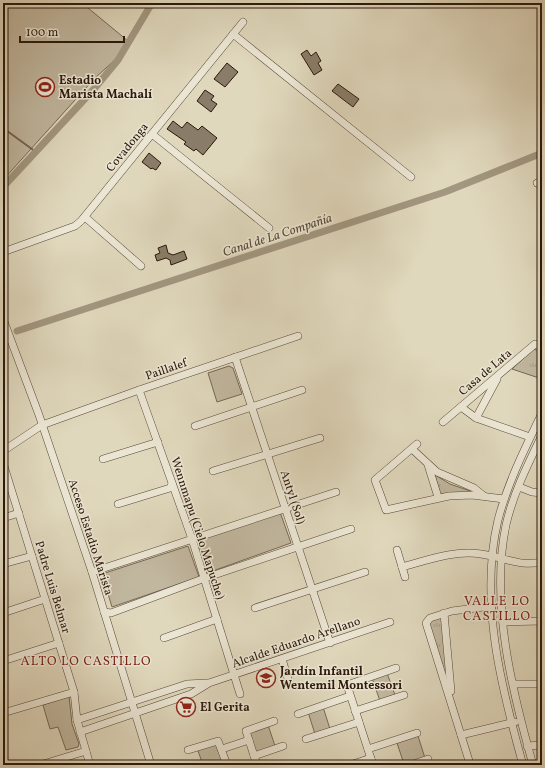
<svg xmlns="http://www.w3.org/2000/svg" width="545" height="768" viewBox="0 0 545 768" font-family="Vollkorn,serif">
	<defs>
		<pattern id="grass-tufts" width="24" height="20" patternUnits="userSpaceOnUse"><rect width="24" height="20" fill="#c1b79f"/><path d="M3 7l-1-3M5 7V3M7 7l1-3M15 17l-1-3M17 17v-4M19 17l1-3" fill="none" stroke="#a69d88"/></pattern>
	</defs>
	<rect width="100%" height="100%" fill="#e0d8bd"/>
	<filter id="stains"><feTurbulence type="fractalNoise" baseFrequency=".005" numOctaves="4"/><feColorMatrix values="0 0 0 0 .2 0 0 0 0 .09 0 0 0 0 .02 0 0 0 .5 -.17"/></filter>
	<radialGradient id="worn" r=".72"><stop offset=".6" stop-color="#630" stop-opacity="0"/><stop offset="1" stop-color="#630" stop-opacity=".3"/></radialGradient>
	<g fill="url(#grass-tufts)" stroke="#766855">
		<polygon points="533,349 542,352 542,379 512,369"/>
		<polygon points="435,475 450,484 473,492 440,494"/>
		<polygon points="443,616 448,683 429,624 430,621"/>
	</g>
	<g fill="#c1b79f" stroke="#766855">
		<polygon points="3,3 82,3 128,41 117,58 94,79 3,180"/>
		<polygon points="229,366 233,368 242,394 217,402 208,373"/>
		<polygon points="280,512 291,543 207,573 196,541"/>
		<polygon points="188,546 199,577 112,607 102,574"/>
		<polygon points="387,673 395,695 380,701 372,678"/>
		<polygon points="69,696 72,724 79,744 78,747 66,750 58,727 50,729 43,705"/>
		<polygon points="323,707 330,729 315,734 308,712"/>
		<polygon points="268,725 275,746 256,753 249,731"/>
		<polygon points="418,736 425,758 404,764 397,743"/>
		<polygon points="216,743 224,765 203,765 197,748"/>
	</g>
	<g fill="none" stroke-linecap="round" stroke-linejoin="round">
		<polyline stroke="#726451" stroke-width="2" points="3,128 36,152"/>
		<g stroke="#a29780" stroke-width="7">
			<polyline points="3,187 94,89 118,60 152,3"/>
			<polyline points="17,331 445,192 542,153"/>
		</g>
	</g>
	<g fill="#897c68" stroke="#2b180b">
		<polygon points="307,50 311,56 316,52 321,61 318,63 322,70 314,75 301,54"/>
		<polygon points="227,63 238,72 225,87 214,79"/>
		<polygon points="338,84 359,99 353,107 332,91"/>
		<polygon points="205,90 214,96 211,100 217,104 211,112 197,101"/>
		<polygon points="173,121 182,128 187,122 198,130 202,126 217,138 203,155 196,149 194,151 184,144 186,142 167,129"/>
		<polygon points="149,153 161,163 156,170 152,168 151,169 142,162"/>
		<polygon points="166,245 168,253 173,255 184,251 187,259 171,265 170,260 166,258 157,261 155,255 160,253 158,248"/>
	</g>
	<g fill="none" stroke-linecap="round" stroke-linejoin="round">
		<defs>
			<g id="minor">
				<polyline points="233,34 411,177"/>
				<polyline points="152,134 269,228"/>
				<polyline points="537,183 542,181"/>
				<polyline points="85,217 141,266"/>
				<polyline points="3,252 75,226 81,221 243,22"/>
				<polyline points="3,319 39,415 92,572 151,765"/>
				<polyline points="235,357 330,643"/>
				<polyline points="139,390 192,539 240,694"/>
				<polyline points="461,407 476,418 530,437"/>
				<polyline points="476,418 497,379"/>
				<polyline points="443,422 535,344 542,345"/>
				<polyline points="195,426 302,390"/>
				<polyline points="417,444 375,480 386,510 449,496 472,495 504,499"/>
				<polyline points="412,449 437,472 474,488 484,496"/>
				<polyline points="3,451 42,425 139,390 298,336"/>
				<polyline points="103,459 158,442"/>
				<polyline points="3,463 74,692 77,720 90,765"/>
				<polyline points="428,465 438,497"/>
				<polyline points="213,471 320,438"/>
				<polyline points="519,487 532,492 542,493"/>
				<polyline points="118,504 170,488 172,484"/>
				<polyline points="3,518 19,513"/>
				<polyline points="397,550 405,577"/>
				<polyline points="3,564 32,556"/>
				<path d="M402,567C428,560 454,550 481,554C504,557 518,567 542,562"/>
				<polyline points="92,572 336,492"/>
				<polyline points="255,608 365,572"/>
				<polyline points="104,612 111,613 205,578 351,529"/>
				<polyline points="3,613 45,599"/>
				<polyline points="444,613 451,691"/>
				<polyline points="503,622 542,621"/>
				<polyline points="164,638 217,619"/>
				<polyline points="282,659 288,679"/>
				<polyline points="3,661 59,643"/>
				<polyline points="514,684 542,684"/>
				<polyline points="355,711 404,695"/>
				<polyline points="3,713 74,692"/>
				<polyline points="298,714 350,696"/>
				<polyline points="77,720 187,684 207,683"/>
				<polyline points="80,732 191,694 209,683 390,622"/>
				<polyline points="461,735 515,722"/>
				<polyline points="306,739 359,722"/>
				<polyline points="527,746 542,745"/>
				<polyline points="222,749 249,740"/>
				<polyline points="368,749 417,733"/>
				<polyline points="188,750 218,741 227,765"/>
				<polyline points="254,756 283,746"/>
				<polyline points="470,764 426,623 430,618 452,611 492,606"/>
				<polyline points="40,765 86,751"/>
				<polyline points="257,765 246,731 274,721"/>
				<polyline points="350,765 371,758"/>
				<polyline points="373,765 347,685 396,668"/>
				<polyline points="411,765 428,759"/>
				<path d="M523,765C501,687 479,600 498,520C508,482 525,448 542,413"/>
				<path d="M533,765C512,691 490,602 506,525C513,494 528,464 542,435"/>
			</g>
		</defs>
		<use href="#minor" stroke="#584838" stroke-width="8"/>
		<use href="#minor" stroke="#ebe6d4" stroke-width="7"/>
	</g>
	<defs>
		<symbol id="stadium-ring" viewBox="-11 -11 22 22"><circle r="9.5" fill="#ebe6d4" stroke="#8f2418" stroke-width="1.5"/><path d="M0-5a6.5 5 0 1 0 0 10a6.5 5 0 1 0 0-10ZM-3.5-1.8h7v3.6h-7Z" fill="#8f2418"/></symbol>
		<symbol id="school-ring" viewBox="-11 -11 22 22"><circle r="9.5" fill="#ebe6d4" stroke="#8f2418" stroke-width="1.5"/><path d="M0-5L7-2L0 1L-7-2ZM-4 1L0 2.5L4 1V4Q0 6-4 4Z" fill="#8f2418"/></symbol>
		<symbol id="supermarket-ring" viewBox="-11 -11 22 22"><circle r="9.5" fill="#ebe6d4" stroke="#8f2418" stroke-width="1.5"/><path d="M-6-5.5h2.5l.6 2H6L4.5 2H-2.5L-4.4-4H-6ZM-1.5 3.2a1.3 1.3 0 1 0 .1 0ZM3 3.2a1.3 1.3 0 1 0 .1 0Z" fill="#8f2418"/></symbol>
	</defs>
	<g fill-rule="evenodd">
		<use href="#stadium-ring" x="34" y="76" width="22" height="22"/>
		<use href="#school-ring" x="255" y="667" width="22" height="22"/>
		<use href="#supermarket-ring" x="175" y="696" width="22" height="22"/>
	</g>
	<g text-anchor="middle" stroke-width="3" stroke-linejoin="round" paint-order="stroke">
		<g font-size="12" font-weight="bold" fill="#2b180b" stroke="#ebe6d4" text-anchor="start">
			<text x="59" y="84">Estadio<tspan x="59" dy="14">Marista Machalí</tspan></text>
			<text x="280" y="675">Jardín Infantil<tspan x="280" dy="14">Wentemil Montessori</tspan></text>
			<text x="200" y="711">El Gerita</text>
		</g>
		<g font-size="12" fill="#2b180b" stroke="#ebe6d4">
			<text transform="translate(127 147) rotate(-51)" y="4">Covadonga</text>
			<text transform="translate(166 369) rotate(-19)" y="4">Paillalef</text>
			<text transform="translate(485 372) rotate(-40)" y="4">Casa de Lata</text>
			<text transform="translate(293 497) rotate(72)" y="4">Antyl (Sol)</text>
			<text transform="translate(198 528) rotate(72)" y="4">Wennmapu (Cielo Mapuche)</text>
			<text transform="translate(91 537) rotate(72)" y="4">Acceso Estadio Marista</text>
			<text transform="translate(53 587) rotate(73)" y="4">Padre Luis Belmar</text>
			<text transform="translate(296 642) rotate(-19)" y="4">Alcalde Eduardo Arellano</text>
		</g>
		<g font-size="13" font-style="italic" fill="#5b4b3a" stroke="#ebe6d4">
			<text transform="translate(277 234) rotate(-18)" y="5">Canal de La Compañía</text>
		</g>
		<g font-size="13" letter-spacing="1" fill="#7a1f14" stroke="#ebe6d4">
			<text x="497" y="605">VALLE LO<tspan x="497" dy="15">CASTILLO</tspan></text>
			<text x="86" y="665">ALTO LO CASTILLO</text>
		</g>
	</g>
	<rect width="545" height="768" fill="none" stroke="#e0d8bd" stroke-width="16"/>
	<rect x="4" y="4" width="537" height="760" fill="none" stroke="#2b180b" stroke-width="2"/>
	<rect x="8" y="8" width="529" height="752" fill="none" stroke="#2b180b"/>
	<path d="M20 36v6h104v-6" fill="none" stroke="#2b180b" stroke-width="2"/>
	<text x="26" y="36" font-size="12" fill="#2b180b" stroke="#ebe6d4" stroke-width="3" paint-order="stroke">100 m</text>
	<rect width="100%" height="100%" filter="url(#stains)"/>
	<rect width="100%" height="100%" fill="url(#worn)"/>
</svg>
